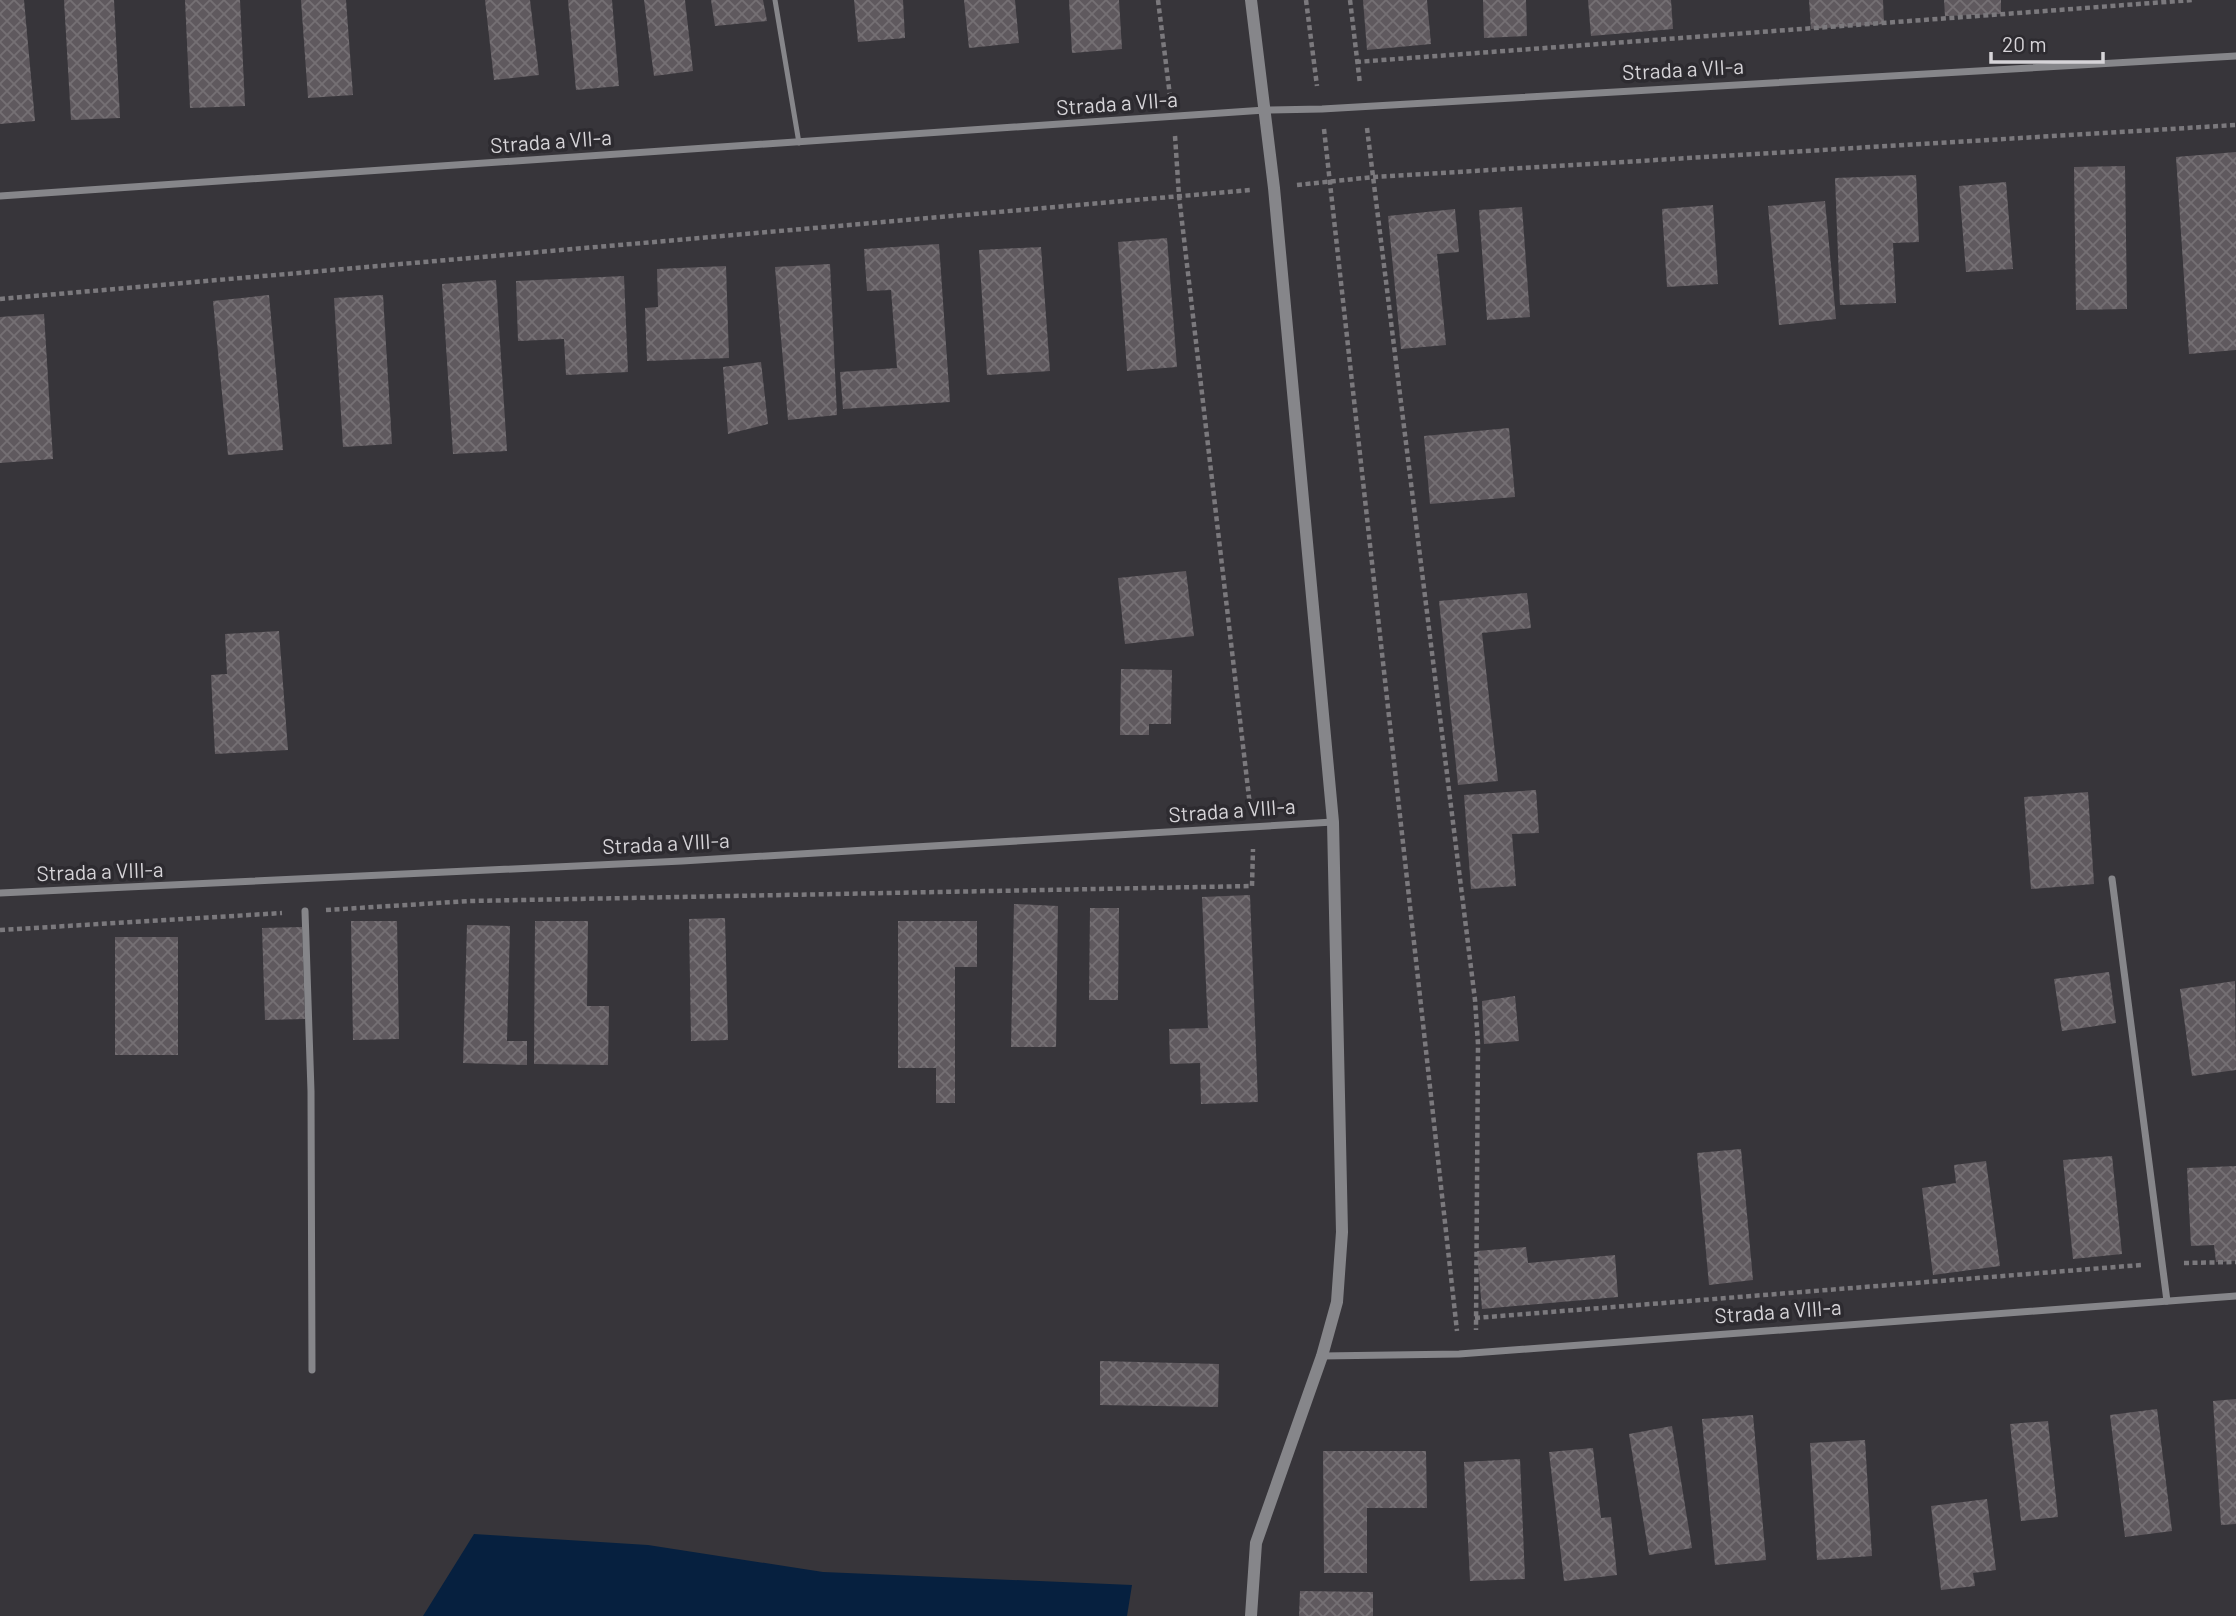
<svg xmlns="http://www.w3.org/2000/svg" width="2236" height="1616" viewBox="0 0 2236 1616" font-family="Barlow,sans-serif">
	<defs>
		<pattern id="building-cross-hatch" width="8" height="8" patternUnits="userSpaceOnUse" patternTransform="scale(1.75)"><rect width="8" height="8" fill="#5f595e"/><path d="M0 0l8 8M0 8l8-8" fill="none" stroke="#757074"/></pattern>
	</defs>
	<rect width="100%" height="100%" fill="#37353a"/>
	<polygon fill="#06203f" points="474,1534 648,1545 823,1572 1132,1585 1127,1616 423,1616"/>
	<g fill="url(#building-cross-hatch)">
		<polygon points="0,0 24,0 35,121 0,124"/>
		<polygon points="64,0 114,0 120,118 71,120"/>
		<polygon points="185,0 240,0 245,106 190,108"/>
		<polygon points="301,0 346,0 353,95 308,98"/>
		<polygon points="485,0 530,0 539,75 494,80"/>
		<polygon points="568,0 612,0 619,86 576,90"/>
		<polygon points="644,0 685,0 693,71 654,76"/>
		<polygon points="711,0 763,0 767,21 715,26"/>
		<polygon points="854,0 903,0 905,38 858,42"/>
		<polygon points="964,0 1015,0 1019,43 969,48"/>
		<polygon points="1069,0 1119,0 1122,49 1072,53"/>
		<polygon points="1363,0 1427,0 1431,44 1367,50"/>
		<polygon points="1483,0 1526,0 1527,36 1484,38"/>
		<polygon points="1588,0 1671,0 1673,29 1591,36"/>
		<polygon points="1809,0 1883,0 1884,24 1811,29"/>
		<polygon points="1944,0 2001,0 2001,14 1945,16"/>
		<polygon points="2236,152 2236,350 2189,354 2176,157"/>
		<polygon points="2125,166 2127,309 2076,310 2074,167"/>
		<polygon points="1916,175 1919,242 1893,243 1896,303 1840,305 1835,178"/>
		<polygon points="2006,182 2013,269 1966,272 1959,186"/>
		<polygon points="1825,201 1836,319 1779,325 1768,206"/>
		<polygon points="1713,205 1718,284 1667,287 1662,209"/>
		<polygon points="1522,207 1530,317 1487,320 1479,210"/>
		<polygon points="1455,209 1459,252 1437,254 1446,345 1401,349 1388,216"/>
		<polygon points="1167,238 1177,367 1127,371 1118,242"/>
		<polygon points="939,244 950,402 843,409 840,372 897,368 891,290 867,291 864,249"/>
		<polygon points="1041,247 1050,371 987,375 979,250"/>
		<polygon points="830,264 837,415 788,420 775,267"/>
		<polygon points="726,266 729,358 647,361 645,308 658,307 657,269"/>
		<polygon points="624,276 628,372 566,375 564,339 518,341 516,281"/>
		<polygon points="496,280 507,451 453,454 442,284"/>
		<polygon points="269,295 283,450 228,455 213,301"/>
		<polygon points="383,295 392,444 343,447 334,298"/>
		<polygon points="44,314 53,459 0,463 0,317"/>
		<polygon points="761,362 768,424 728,434 723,367"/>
		<polygon points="1509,428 1515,497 1430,504 1424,436"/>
		<polygon points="1186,571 1194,636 1125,644 1118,578"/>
		<polygon points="1527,593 1531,628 1482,633 1498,781 1458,785 1439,601"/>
		<polygon points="279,631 288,750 215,754 211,675 227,674 225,634"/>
		<polygon points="1121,669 1172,670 1171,724 1149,724 1149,735 1120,735"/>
		<polygon points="1536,790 1539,833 1512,834 1516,886 1471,889 1464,795"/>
		<polygon points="2088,792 2094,884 2031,889 2024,797"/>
		<polygon points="1250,895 1258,1102 1201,1104 1200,1063 1170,1064 1169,1029 1208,1028 1202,897"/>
		<polygon points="1014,904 1058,906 1056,1047 1011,1047"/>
		<polygon points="1090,908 1119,908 1118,1000 1089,1000"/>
		<polygon points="725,918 728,1040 691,1041 689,919"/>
		<polygon points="351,921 397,921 399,1039 353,1040"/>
		<polygon points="535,921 588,921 587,1006 609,1006 608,1065 534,1064"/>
		<polygon points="898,921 977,921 977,967 955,967 955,1103 936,1103 936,1068 898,1068"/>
		<polygon points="467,925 510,926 507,1041 527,1041 527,1065 463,1063"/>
		<polygon points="302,927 305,1019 265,1020 262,928"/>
		<rect x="115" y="937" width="63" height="118"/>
		<polygon points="2109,972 2116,1023 2062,1031 2054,979"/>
		<polygon points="2235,981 2236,1070 2192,1076 2180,989"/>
		<polygon points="1515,996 1519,1041 1484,1044 1482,1001"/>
		<polygon points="1741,1149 1753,1280 1709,1285 1697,1153"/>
		<polygon points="2112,1156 2122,1254 2073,1259 2063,1160"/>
		<polygon points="1986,1161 2000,1266 1933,1275 1922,1188 1956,1183 1954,1165"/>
		<polygon points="2236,1166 2236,1261 2216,1262 2214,1245 2191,1246 2187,1168"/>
		<polygon points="1526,1247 1528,1263 1615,1255 1618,1297 1482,1309 1477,1251"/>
		<polygon points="1100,1361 1219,1364 1218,1407 1100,1405"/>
		<polygon points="2236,1399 2236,1524 2221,1525 2213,1401"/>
		<polygon points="2157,1409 2172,1531 2125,1537 2110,1415"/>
		<polygon points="1753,1415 1766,1560 1715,1565 1702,1419"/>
		<polygon points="2048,1421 2058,1517 2021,1521 2010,1424"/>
		<polygon points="1672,1426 1692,1548 1649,1555 1629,1434"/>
		<polygon points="1865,1440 1872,1556 1817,1560 1810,1443"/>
		<polygon points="1593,1448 1601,1518 1611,1517 1617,1575 1564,1581 1549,1452"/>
		<polygon points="1323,1451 1426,1451 1427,1508 1367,1508 1367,1573 1324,1573"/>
		<polygon points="1520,1459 1525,1579 1470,1581 1464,1462"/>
		<polygon points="1987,1499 1996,1570 1973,1573 1975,1586 1941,1590 1931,1506"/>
		<polygon points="1300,1591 1373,1592 1373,1616 1299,1616"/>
	</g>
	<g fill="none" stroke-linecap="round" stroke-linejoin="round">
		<g stroke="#7b797d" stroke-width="4.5" stroke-dasharray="5 3.5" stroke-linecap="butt">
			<polyline points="1158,0 1170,96"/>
			<polyline points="1306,0 1317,86"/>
			<polyline points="1350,0 1360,84"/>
			<polyline points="1356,62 2193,0"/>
			<polyline points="1367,128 1475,1000 1478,1044 1476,1330"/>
			<polyline points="1324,129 1457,1331"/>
			<polyline points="1175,136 1179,196 1250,806"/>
			<polyline points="1297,185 1374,177 2236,125"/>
			<polyline points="0,299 1250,190"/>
			<polyline points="326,910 470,901 1252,886 1253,849"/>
			<polyline points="0,930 282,913"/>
			<polyline points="2184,1263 2236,1262"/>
			<polyline points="1475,1318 2141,1265"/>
		</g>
		<polyline stroke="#86868a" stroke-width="5" points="775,0 799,143"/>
		<g stroke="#86868a" stroke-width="7">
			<polyline points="0,196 1265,110 1322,109 2236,56"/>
			<polyline points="2112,879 2167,1301"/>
			<polyline points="0,893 682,861 1333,822"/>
			<polyline points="305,911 311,1091 312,1370"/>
			<polyline points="1322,1356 1459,1354 2236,1296"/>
		</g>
		<polyline stroke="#86868a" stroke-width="12" points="1251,0 1274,188 1333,822 1342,1232 1337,1302 1322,1356 1256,1543 1251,1616"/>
	</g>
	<g text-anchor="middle" stroke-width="7" stroke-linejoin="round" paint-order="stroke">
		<g font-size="21" fill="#d6d4d8" stroke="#2d2b30">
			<text transform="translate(1683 70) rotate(-3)" y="7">Strada a VII-a</text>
			<text transform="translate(1117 104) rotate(-4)" y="7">Strada a VII-a</text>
			<text transform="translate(551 142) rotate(-4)" y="7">Strada a VII-a</text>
			<text transform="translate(1232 811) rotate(-4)" y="7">Strada a VIII-a</text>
			<text transform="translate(666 844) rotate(-3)" y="7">Strada a VIII-a</text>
			<text transform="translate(100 872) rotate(-2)" y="7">Strada a VIII-a</text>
			<text transform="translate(1778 1312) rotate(-4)" y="7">Strada a VIII-a</text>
		</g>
	</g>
	<path d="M1991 52v10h112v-10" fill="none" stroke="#d6d4d8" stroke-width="3.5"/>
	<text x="2002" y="52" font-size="21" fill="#d6d4d8" stroke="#2d2b30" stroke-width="5" paint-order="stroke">20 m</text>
</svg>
